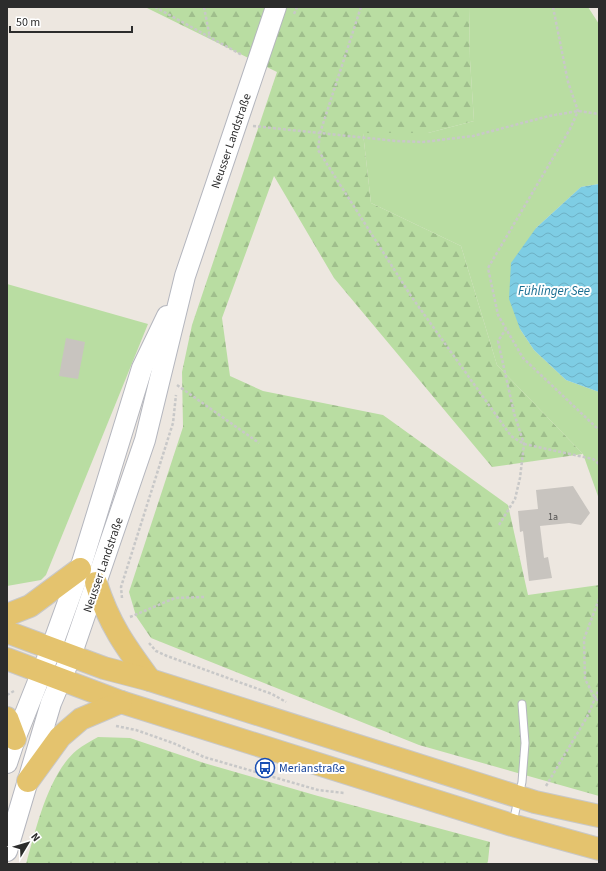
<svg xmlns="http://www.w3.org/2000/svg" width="606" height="871" viewBox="0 0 606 871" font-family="'Source Sans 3',sans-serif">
	<defs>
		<pattern id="forest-firs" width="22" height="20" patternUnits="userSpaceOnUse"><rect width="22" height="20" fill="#b9dda2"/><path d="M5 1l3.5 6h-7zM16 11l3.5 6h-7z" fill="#9fbe8c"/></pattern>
		<pattern id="water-waves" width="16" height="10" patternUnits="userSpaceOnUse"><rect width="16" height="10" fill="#7ecde4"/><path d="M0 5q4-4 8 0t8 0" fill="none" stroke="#6db0c4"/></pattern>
	</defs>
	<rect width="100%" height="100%" fill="#ede7e0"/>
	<g fill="url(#forest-firs)">
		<polygon points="145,7 469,7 470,60 474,121 428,133 363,133 371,203 461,246 497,365 583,454 492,467 334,278 274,176 222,318 230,376 263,391 383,415 508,505 528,595 599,585 599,796 419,745 151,638 136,616 129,592 183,427 182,372 192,325 277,72"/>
		<path d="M98,737L130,738L204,763L318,796L490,842L488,861L487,864H26C36,829 48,774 77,750C83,745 91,741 98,737Z"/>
	</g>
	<g fill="#b9dda2">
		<polygon points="469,7 588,7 599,24 599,184 581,187 536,228 520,329 534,350 566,380 599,392 599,499 583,454 497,365 461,246 371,203 363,133 428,133 474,121 470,60"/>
		<polygon points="7,284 148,324 46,575 41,580 7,586"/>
		<polygon points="599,602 599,681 594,676 583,631"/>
	</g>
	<polygon fill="url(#water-waves)" points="599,184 599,392 566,380 534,350 520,329 509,299 511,263 536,228 581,187"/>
	<g fill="#c8c4bf">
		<polygon points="66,338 85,342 78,379 59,376"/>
		<polygon points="573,486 590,513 581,525 569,523 540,526 544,558 548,557 552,578 529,581 523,531 520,532 518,511 538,509 536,490"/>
	</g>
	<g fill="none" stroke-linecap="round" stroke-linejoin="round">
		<defs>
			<polyline id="lane" points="513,822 522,782 525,743 522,704"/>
			<g id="secondary">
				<polyline points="7,763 15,739 51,649 80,569 142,368 167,316"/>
				<polyline points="7,851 51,703 71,656 145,440 185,276 276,7"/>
			</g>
			<g id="primary">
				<path d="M96,583C109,624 125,646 150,680"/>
				<polyline points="7,615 30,606 80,569"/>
				<polyline points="7,632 104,668 150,680 535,802 599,816"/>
				<polyline points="7,659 121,702 512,825 599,849"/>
				<polyline points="7,718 15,739"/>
				<polyline points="28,781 60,737 81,719 121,702"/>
			</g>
		</defs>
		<use href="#lane" stroke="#b4b6be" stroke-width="9"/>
		<use href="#secondary" stroke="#b4b6be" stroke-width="22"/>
		<use href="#primary" stroke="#c8c8c8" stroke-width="24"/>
		<g stroke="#c8c8c8" stroke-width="2.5" stroke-dasharray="3 2" stroke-linecap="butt">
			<polyline points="155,7 242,55"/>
			<polyline points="204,7 210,38"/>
			<polyline points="361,7 320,133 318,150 411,296 511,436 524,444 593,459 599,464"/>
			<polyline points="553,7 568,82 578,111 570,129 488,268 498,315 523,358 599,430"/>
			<polyline points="294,14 297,7"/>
			<polyline points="253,126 396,141 423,142 473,136 549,116 578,111 599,114"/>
			<polyline points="177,385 259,443"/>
			<polyline points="499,525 515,499 520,478 524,444 514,413 498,341 506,329"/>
			<polyline points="122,598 121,587 173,423 176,395"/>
			<polyline points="599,599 584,639 585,679 595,698 599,702"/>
			<polyline points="130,617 175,598 204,597"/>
			<polyline points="149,643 156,651 167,656 272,694 286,702"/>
			<polyline points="7,695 14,691"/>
			<polyline points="116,726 136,730 173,743 204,757 318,790 344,793"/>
			<polyline points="546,786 587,717 599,689"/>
		</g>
		<use href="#lane" stroke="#fff" stroke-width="7"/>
		<use href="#secondary" stroke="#fff" stroke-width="20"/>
		<use href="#primary" stroke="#e4c36e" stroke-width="22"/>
	</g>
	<defs>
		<symbol id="bus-ring" viewBox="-11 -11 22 22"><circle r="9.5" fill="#fff" stroke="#1a4fb4" stroke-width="1.5"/><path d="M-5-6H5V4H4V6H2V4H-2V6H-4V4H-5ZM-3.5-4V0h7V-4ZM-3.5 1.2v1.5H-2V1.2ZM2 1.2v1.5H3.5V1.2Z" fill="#1a4fb4"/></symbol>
	</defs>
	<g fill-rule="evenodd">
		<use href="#bus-ring" x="254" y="757" width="22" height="22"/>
	</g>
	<g text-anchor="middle" stroke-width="4" stroke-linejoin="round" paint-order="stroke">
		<g font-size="10" fill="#535251">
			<text x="553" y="520">1a</text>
		</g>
		<g font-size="12" fill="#2c2c2c" stroke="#fff">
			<text transform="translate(231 141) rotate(-71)" y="4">Neusser Landstraße</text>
			<text transform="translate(103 565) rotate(-71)" y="4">Neusser Landstraße</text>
		</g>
		<g font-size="12" fill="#164399" stroke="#fff" text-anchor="start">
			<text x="279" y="772">Merianstraße</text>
		</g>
		<g font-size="13" font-style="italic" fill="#1b6f92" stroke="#fff">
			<text x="554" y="295">Fühlinger See</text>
		</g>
	</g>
	<rect width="606" height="871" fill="none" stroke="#2c2c2c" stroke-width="16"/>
	<g transform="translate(28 843) rotate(52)" stroke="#ffffff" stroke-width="3" paint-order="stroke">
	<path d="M0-3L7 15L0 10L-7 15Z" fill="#2c2c2c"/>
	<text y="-6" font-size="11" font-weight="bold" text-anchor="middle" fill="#2c2c2c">N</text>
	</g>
	<path d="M10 26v6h122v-6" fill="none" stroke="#2c2c2c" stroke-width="2"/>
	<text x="16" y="26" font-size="12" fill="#2c2c2c" stroke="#ffffff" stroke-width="3" paint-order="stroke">50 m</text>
</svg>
